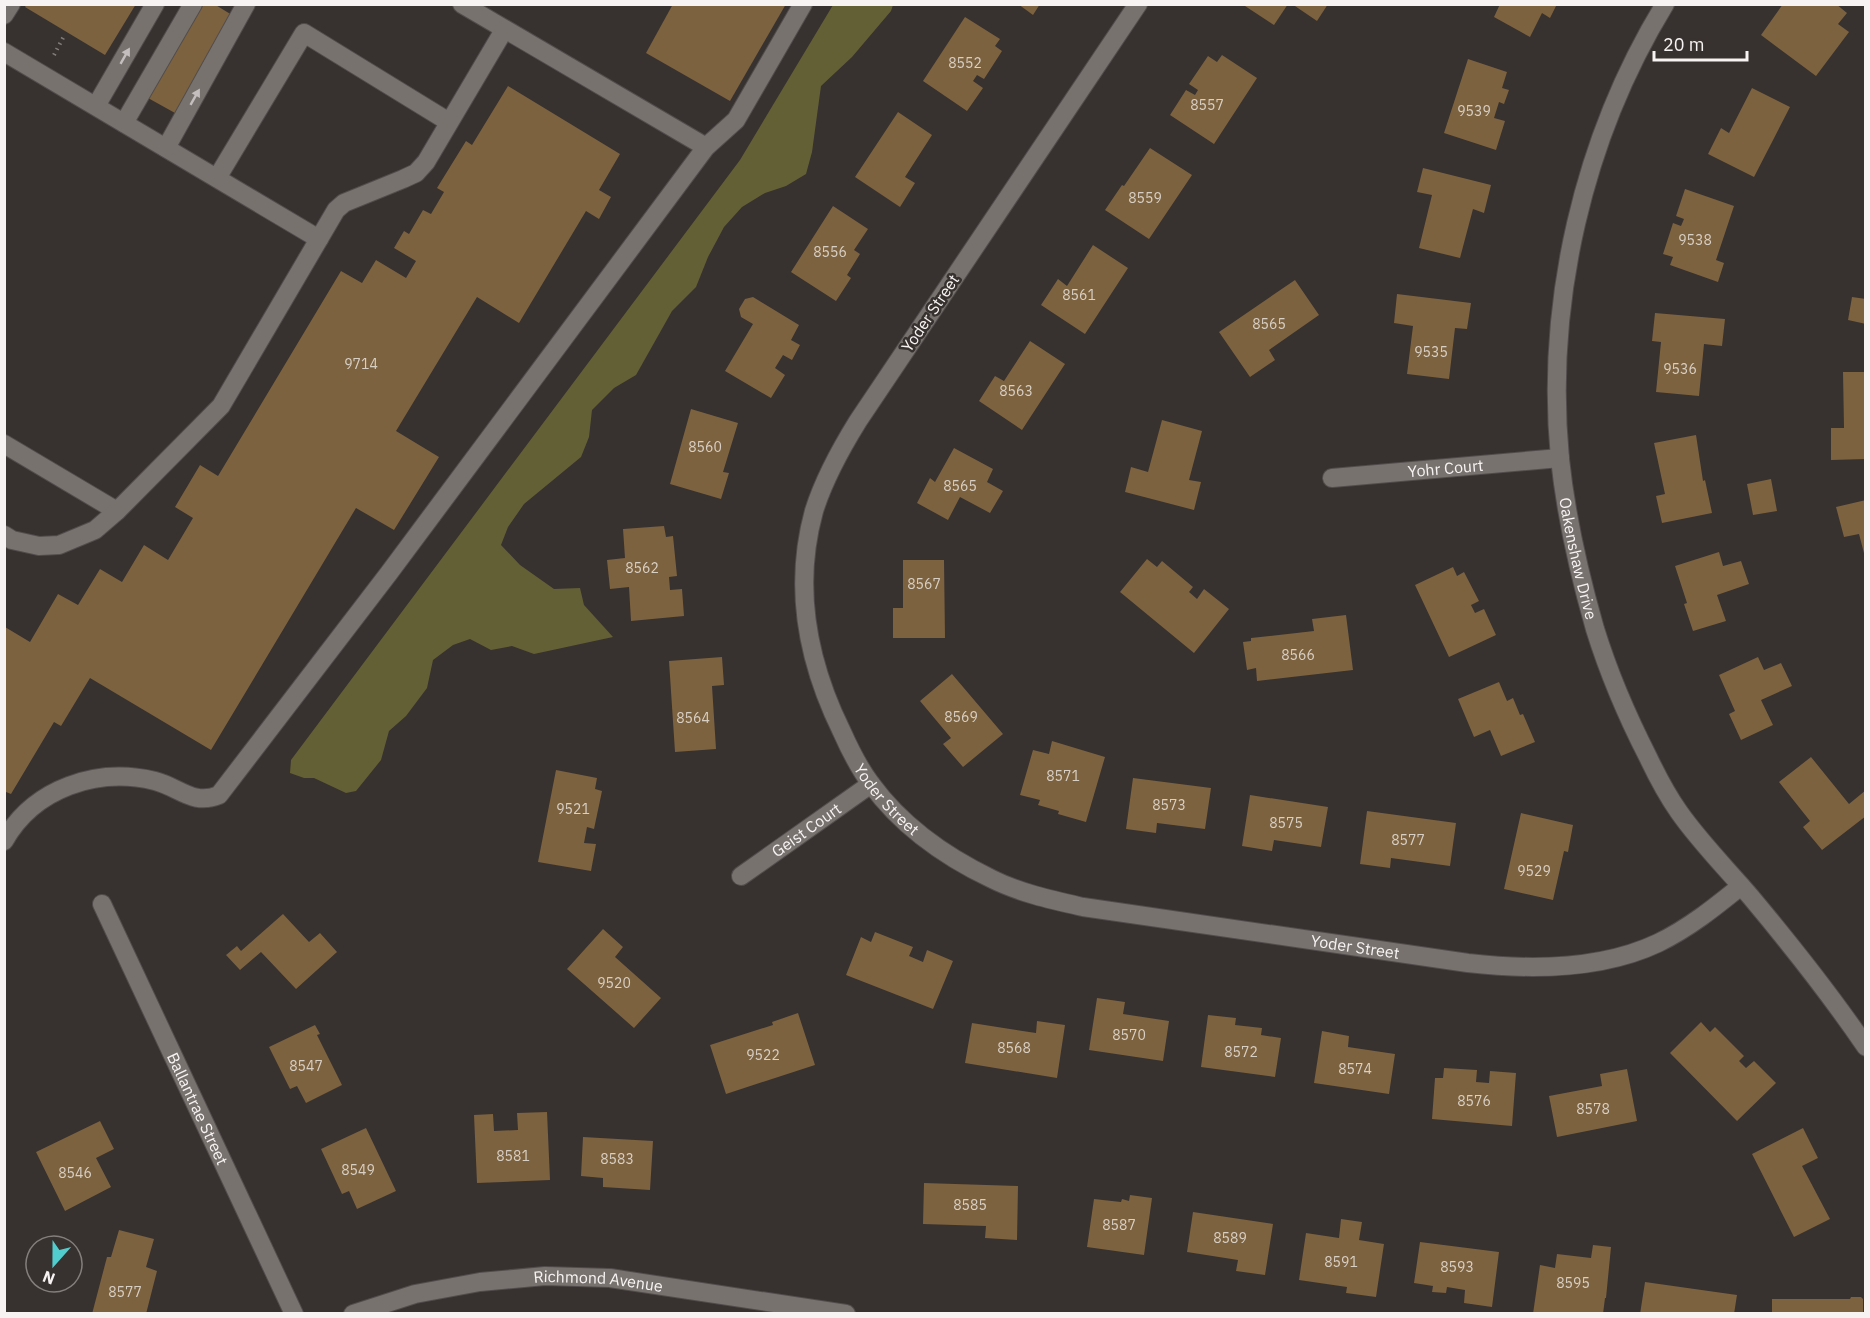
<svg xmlns="http://www.w3.org/2000/svg" width="1870" height="1318" viewBox="0 0 1870 1318" font-family="'IBM Plex Sans',sans-serif">
	<rect width="100%" height="100%" fill="#37312f"/>
	<polygon fill="#636036" points="833,5 893,5 891,11 852,57 821,86 812,152 806,174 786,186 765,193 742,207 724,227 708,257 696,287 672,311 636,375 614,388 592,410 589,437 581,457 524,504 508,527 501,545 520,565 554,589 580,588 584,605 613,637 534,654 512,646 491,650 470,639 453,645 433,660 427,688 406,716 389,731 381,760 356,791 346,793 314,778 304,778 290,773 291,760 740,160"/>
	<g fill="#7c623f">
		<polygon points="27,4 136,4 105,55 25,7"/>
		<polygon points="202,4 214,4 232,15 175,113 148,98"/>
		<polygon points="673,4 786,4 730,101 646,53"/>
		<polygon points="1018,4 1040,4 1033,15"/>
		<polygon points="1247,4 1288,4 1274,25 1245,6"/>
		<polygon points="1292,4 1328,4 1317,21"/>
		<polygon points="1500,4 1557,4 1550,18 1542,13 1530,37 1494,17"/>
		<polygon points="1783,4 1836,4 1847,13 1838,24 1849,32 1816,76 1761,35"/>
		<polygon points="965,17 1000,39 995,46 1002,51 984,79 977,75 973,81 983,88 967,111 923,81"/>
		<polygon points="1222,55 1257,78 1214,144 1170,115 1186,90 1195,95 1198,90 1189,84 1208,56 1217,62"/>
		<polygon points="1468,59 1507,72 1502,88 1509,90 1504,104 1499,102 1494,118 1505,121 1496,150 1444,133"/>
		<polygon points="508,86 620,154 599,190 611,197 599,219 586,211 519,323 477,297 396,431 439,457 394,530 356,508 211,750 90,678 61,726 54,722 11,794 6,792 5,794 5,627 30,642 58,594 78,605 100,569 122,582 144,545 168,560 193,518 175,507 200,465 218,476 341,271 362,283 376,260 406,278 416,261 394,248 404,231 409,234 423,210 431,214 444,192 437,188 466,141 472,145"/>
		<polygon points="1752,88 1790,107 1754,177 1708,154 1721,128 1729,133"/>
		<polygon points="898,112 932,135 905,177 915,183 900,207 855,177"/>
		<polygon points="1150,148 1192,175 1149,239 1105,210 1122,185 1124,186"/>
		<polygon points="1423,168 1491,185 1484,213 1473,209 1460,258 1419,248 1432,195 1417,192"/>
		<polygon points="1685,189 1734,206 1716,260 1724,263 1718,282 1670,265 1673,257 1663,254 1673,223 1681,226 1684,219 1676,216"/>
		<polygon points="833,206 868,229 854,250 860,254 847,275 851,278 836,301 791,272"/>
		<polygon points="1093,245 1128,268 1085,334 1041,305 1058,279 1067,286"/>
		<polygon points="1295,280 1319,315 1269,350 1275,360 1250,377 1219,332"/>
		<polygon points="1397,294 1471,303 1467,329 1455,328 1449,379 1407,374 1413,326 1394,323"/>
		<polygon points="753,297 799,325 791,340 800,345 792,360 783,355 775,368 785,375 771,398 725,371 753,324 741,317 739,309 745,299"/>
		<polygon points="1852,297 1866,299 1866,324 1848,320"/>
		<polygon points="1655,313 1725,319 1722,346 1704,344 1699,396 1656,392 1661,342 1652,341"/>
		<polygon points="1030,341 1065,364 1022,430 979,401 995,376 1004,381"/>
		<polygon points="1843,372 1866,372 1866,459 1831,460 1831,428 1844,428"/>
		<polygon points="691,409 738,423 723,472 729,473 721,499 670,484"/>
		<polygon points="1162,420 1202,431 1189,480 1201,482 1194,510 1125,492 1131,467 1148,472"/>
		<polygon points="1696,435 1703,481 1705,480 1712,513 1662,523 1656,496 1665,494 1654,443"/>
		<polygon points="954,448 993,469 987,482 1003,491 990,513 960,497 948,520 917,503 930,478 935,482"/>
		<polygon points="1771,479 1777,511 1753,515 1747,484"/>
		<polygon points="1866,500 1866,557 1865,557 1859,534 1844,537 1836,507"/>
		<polygon points="664,526 666,537 673,536 677,576 669,577 670,590 682,589 684,616 631,621 629,587 610,589 607,560 625,558 623,529"/>
		<polygon points="1719,552 1723,566 1741,561 1749,584 1717,595 1726,621 1693,631 1684,604 1687,603 1675,566"/>
		<polygon points="1147,559 1157,567 1162,561 1193,587 1189,592 1197,599 1204,589 1229,609 1194,653 1120,592"/>
		<polygon points="903,560 944,560 945,638 893,638 893,608 903,608"/>
		<polygon points="1453,567 1457,576 1464,572 1479,601 1471,605 1475,613 1484,609 1496,635 1449,657 1415,585"/>
		<polygon points="1346,615 1353,670 1257,681 1256,668 1247,670 1243,642 1251,641 1251,638 1314,631 1312,619"/>
		<polygon points="722,657 724,685 712,686 716,749 675,752 669,661"/>
		<polygon points="1758,657 1764,670 1781,663 1792,686 1761,700 1773,725 1741,740 1729,714 1735,711 1719,675"/>
		<polygon points="952,674 1003,734 963,767 943,744 951,738 920,701"/>
		<polygon points="1499,682 1507,701 1513,698 1520,715 1523,714 1535,742 1501,756 1490,730 1474,737 1458,699"/>
		<polygon points="1052,741 1105,757 1086,822 1058,814 1059,811 1038,805 1040,800 1020,795 1033,750 1049,754"/>
		<polygon points="1811,757 1849,804 1866,790 1866,816 1822,850 1803,827 1810,821 1779,782"/>
		<polygon points="556,770 597,778 595,789 602,791 594,829 587,827 584,843 596,844 591,871 538,862"/>
		<polygon points="1133,778 1211,788 1205,829 1157,823 1156,833 1126,829"/>
		<polygon points="1250,795 1328,807 1321,847 1274,840 1272,851 1242,846"/>
		<polygon points="1367,811 1456,823 1450,866 1391,858 1390,868 1360,864"/>
		<polygon points="1521,813 1573,825 1568,852 1564,851 1553,900 1504,889"/>
		<polygon points="283,914 309,942 320,933 337,952 296,989 261,952 240,970 226,955 237,946 241,951"/>
		<polygon points="603,929 623,947 615,957 661,998 634,1028 567,969"/>
		<polygon points="875,932 913,947 909,956 923,962 927,950 953,961 933,1009 846,975 861,937 871,942"/>
		<polygon points="1097,998 1125,1002 1123,1014 1169,1021 1163,1061 1089,1050"/>
		<polygon points="798,1013 815,1065 726,1094 710,1045 773,1025 772,1022"/>
		<polygon points="1208,1015 1236,1018 1235,1025 1262,1028 1261,1035 1281,1038 1275,1077 1201,1067"/>
		<polygon points="1037,1021 1065,1025 1057,1078 965,1063 972,1023 1036,1033"/>
		<polygon points="1701,1022 1710,1032 1715,1027 1744,1056 1739,1061 1746,1068 1754,1061 1776,1083 1737,1121 1670,1053"/>
		<polygon points="315,1025 320,1034 317,1035 342,1085 306,1103 297,1086 290,1089 269,1047"/>
		<polygon points="1322,1031 1349,1036 1348,1047 1395,1054 1389,1094 1314,1083"/>
		<polygon points="1444,1068 1477,1070 1476,1082 1489,1083 1490,1071 1516,1073 1512,1126 1432,1119 1435,1078 1443,1078"/>
		<polygon points="1627,1069 1637,1121 1557,1137 1549,1096 1602,1086 1600,1074"/>
		<polygon points="547,1112 550,1180 477,1183 474,1115 493,1114 494,1131 518,1130 517,1113"/>
		<polygon points="100,1121 114,1149 96,1158 111,1187 65,1211 36,1152"/>
		<polygon points="366,1128 396,1191 357,1209 349,1191 342,1194 321,1149"/>
		<polygon points="1803,1128 1818,1158 1802,1166 1830,1219 1794,1237 1752,1154"/>
		<polygon points="583,1137 653,1141 650,1190 603,1187 603,1178 581,1176"/>
		<polygon points="924,1183 1018,1186 1017,1240 985,1238 986,1226 923,1224"/>
		<polygon points="1130,1195 1152,1198 1144,1255 1087,1247 1094,1199 1121,1202 1122,1199 1129,1201"/>
		<polygon points="1193,1212 1273,1224 1265,1275 1236,1271 1238,1260 1187,1252"/>
		<polygon points="1341,1219 1362,1222 1359,1240 1384,1244 1376,1297 1346,1293 1347,1287 1299,1280 1306,1233 1339,1238"/>
		<polygon points="119,1230 154,1239 146,1267 157,1271 146,1314 92,1314 107,1257 111,1257"/>
		<polygon points="1420,1242 1499,1252 1492,1307 1464,1303 1465,1290 1447,1287 1446,1293 1432,1292 1433,1286 1414,1283"/>
		<polygon points="1593,1245 1611,1247 1606,1298 1605,1298 1603,1314 1533,1314 1540,1265 1555,1268 1557,1254 1591,1258"/>
		<polygon points="1645,1282 1737,1295 1734,1314 1640,1314"/>
		<polygon points="1851,1297 1861,1297 1863,1299 1863,1314 1772,1314 1772,1299 1850,1299"/>
	</g>
	<g fill="none" stroke-linecap="round" stroke-linejoin="round">
		<defs>
			<g id="lane">
				<polyline points="462,4 706,147"/>
				<polyline points="4,15 11,4"/>
				<polyline points="4,52 319,239"/>
				<polyline points="96,106 155,4"/>
				<polyline points="124,123 193,4"/>
				<polyline points="166,148 246,4"/>
				<polyline points="217,178 304,33 449,122"/>
				<polyline points="4,444 117,511"/>
				<polyline points="4,535 12,540 39,546 59,545 95,530 117,511 221,406 336,210 344,203 403,179 416,173 426,162 504,30"/>
				<path d="M4,841C34,788 97,767 155,781C179,787 193,806 219,795L389,573L706,147L736,120L803,4"/>
			</g>
			<g id="street">
				<path id="s1" d="M1138,4L858,421C840,450 824,479 814,511C793,587 808,663 842,732C850,750 859,768 871,784C901,825 946,857 992,879C1020,893 1052,900 1083,907L1468,963C1529,970 1601,970 1658,943C1689,928 1715,907 1741,886"/>
				<path id="s2" d="M1665,4C1583,138 1545,303 1560,459C1566,516 1579,573 1595,629C1609,674 1626,714 1648,757C1657,776 1667,795 1679,812C1700,842 1726,868 1750,896C1791,945 1830,994 1866,1047"/>
				<path id="s3" d="M1332,478L1560,458"/>
				<path id="s4" d="M741,876L871,784"/>
				<path id="s5" d="M102,904L294,1314"/>
			</g>
			<g id="secondary">
				<path id="s6" d="M353,1314L415,1294L480,1282L545,1276L610,1278L846,1314"/>
			</g>
		</defs>
		<use href="#lane" stroke="#524d4c" stroke-width="20"/>
		<use href="#street" stroke="#524d4c" stroke-width="20"/>
		<use href="#secondary" stroke="#524d4c" stroke-width="20"/>
		<polyline stroke="#807b79" stroke-width="4" stroke-dasharray="1.5 4.5" stroke-linecap="butt" points="54,55 65,34"/>
		<use href="#lane" stroke="#78726f" stroke-width="18"/>
		<use href="#street" stroke="#78726f" stroke-width="18"/>
		<use href="#secondary" stroke="#78726f" stroke-width="18"/>
	</g>
	<defs><path id="oneway-solid" d="M-6-.8H1V-3.2L6.5 0L1 3.2V.8H-6Z" transform="scale(1.5)"/></defs>
	<g fill="#c4bfbe">
		<use href="#oneway-solid" transform="translate(125 56) rotate(-60)"/>
		<use href="#oneway-solid" transform="translate(195 97) rotate(-60)"/>
	</g>
	<g text-anchor="middle" stroke-width="5" stroke-linejoin="round" paint-order="stroke">
		<g font-size="14" fill="#d8cfc5">
			<text x="965" y="68">8552</text>
			<text x="1207" y="110">8557</text>
			<text x="1474" y="116">9539</text>
			<text x="1145" y="203">8559</text>
			<text x="1695" y="245">9538</text>
			<text x="830" y="257">8556</text>
			<text x="1079" y="300">8561</text>
			<text x="1269" y="329">8565</text>
			<text x="1431" y="357">9535</text>
			<text x="361" y="369">9714</text>
			<text x="1680" y="374">9536</text>
			<text x="1016" y="396">8563</text>
			<text x="705" y="452">8560</text>
			<text x="960" y="491">8565</text>
			<text x="642" y="573">8562</text>
			<text x="924" y="589">8567</text>
			<text x="1298" y="660">8566</text>
			<text x="961" y="722">8569</text>
			<text x="693" y="723">8564</text>
			<text x="1063" y="781">8571</text>
			<text x="1169" y="810">8573</text>
			<text x="573" y="814">9521</text>
			<text x="1286" y="828">8575</text>
			<text x="1408" y="845">8577</text>
			<text x="1534" y="876">9529</text>
			<text x="614" y="988">9520</text>
			<text x="1129" y="1040">8570</text>
			<text x="1014" y="1053">8568</text>
			<text x="1241" y="1057">8572</text>
			<text x="763" y="1060">9522</text>
			<text x="306" y="1071">8547</text>
			<text x="1355" y="1074">8574</text>
			<text x="1474" y="1106">8576</text>
			<text x="1593" y="1114">8578</text>
			<text x="513" y="1161">8581</text>
			<text x="617" y="1164">8583</text>
			<text x="358" y="1175">8549</text>
			<text x="75" y="1178">8546</text>
			<text x="970" y="1210">8585</text>
			<text x="1119" y="1230">8587</text>
			<text x="1230" y="1243">8589</text>
			<text x="1341" y="1267">8591</text>
			<text x="1457" y="1272">8593</text>
			<text x="1573" y="1288">8595</text>
			<text x="125" y="1297">8577</text>
		</g>
		<g font-size="16" fill="#f7f3f2" stroke="#37312f">
			<text transform="translate(930 313) rotate(-56)" y="6">Yoder Street</text>
			<text dy="6" stroke="none"><textPath href="#s3" startOffset="114">Yohr Court</textPath></text>
			<text dy="6" stroke="none"><textPath href="#s2" startOffset="576">Oakenshaw Drive</textPath></text>
			<text dy="6" stroke="none"><textPath href="#s1" startOffset="912">Yoder Street</textPath></text>
			<text dy="6" stroke="none"><textPath href="#s4" startOffset="80">Geist Court</textPath></text>
			<text dy="6" stroke="none"><textPath href="#s1" startOffset="1416">Yoder Street</textPath></text>
			<text dy="6" stroke="none"><textPath href="#s5" startOffset="226">Ballantrae Street</textPath></text>
			<text dy="6" stroke="none"><textPath href="#s6" startOffset="250">Richmond Avenue</textPath></text>
		</g>
	</g>
	<rect width="1870" height="1318" fill="none" stroke="#f7f3f2" stroke-width="12"/>
	<g transform="translate(54 1264) rotate(201)"><circle r="28" fill="#37312f" stroke="#847f7d" stroke-width="1.5"/>
	<path d="M0-4.5L10 22L0 15L-10 22Z" fill="#52cdce"/>
	<text y="-9" font-size="16" font-weight="bold" text-anchor="middle" fill="#f7f3f2">N</text>
	</g>
	<path d="M1654 51v9h93v-9" fill="none" stroke="#f7f3f2" stroke-width="3"/>
	<text x="1663" y="51" font-size="18" fill="#f7f3f2" stroke="#37312f" stroke-width="4.5" paint-order="stroke">20 m</text>
</svg>
